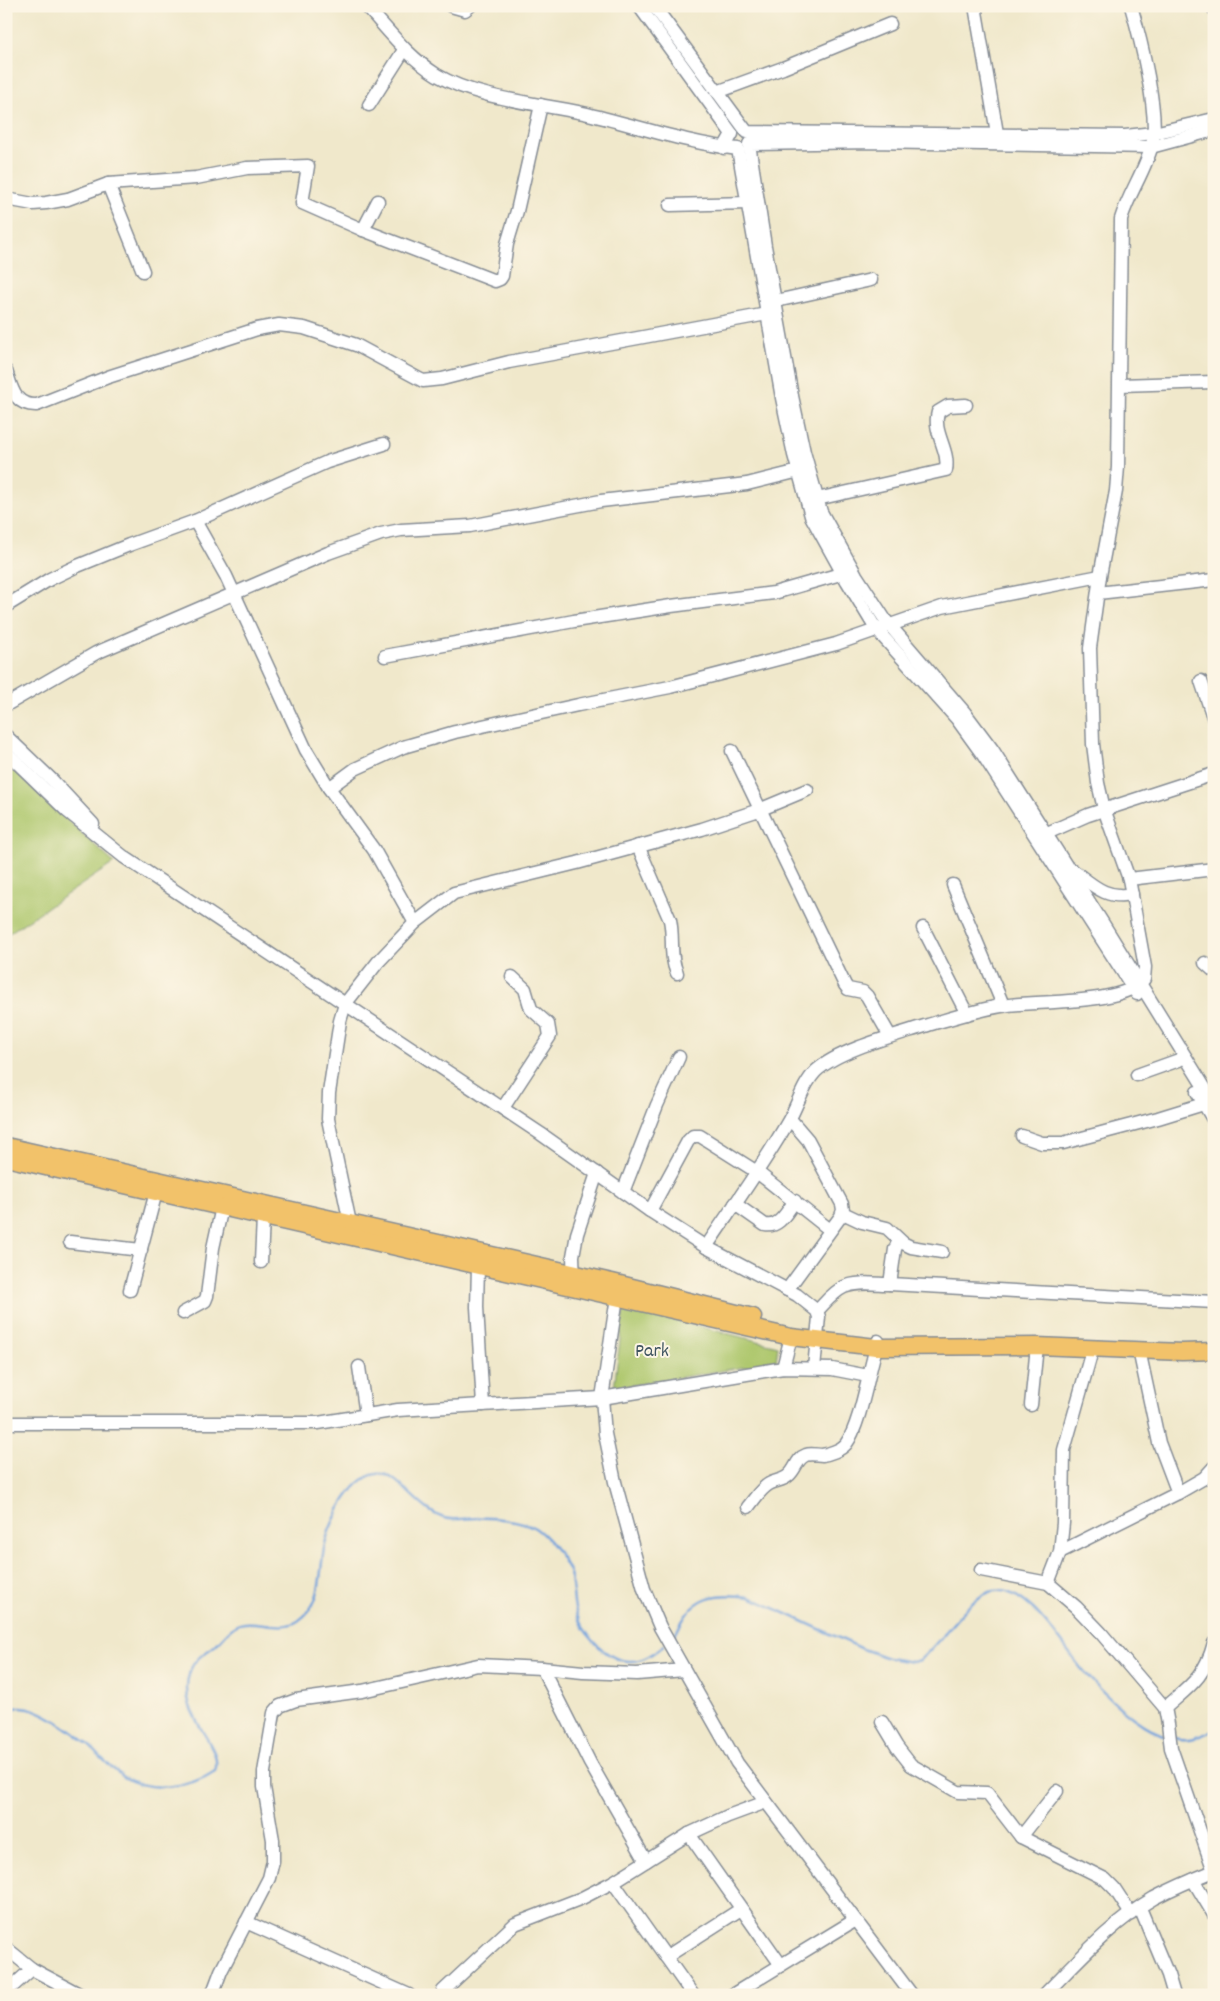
<svg xmlns="http://www.w3.org/2000/svg" width="1220" height="2001" viewBox="0 0 1220 2001" font-family="Dekko,sans-serif">
	<rect width="100%" height="100%" fill="#fcf5e5"/>
	<filter id="ink" filterUnits="userSpaceOnUse"><feTurbulence type="fractalNoise" baseFrequency=".02" numOctaves="2"/><feDisplacementMap in="SourceGraphic" scale="10" xChannelSelector="R" yChannelSelector="G"/><feConvolveMatrix kernelMatrix="1 2 1 2 8 2 1 2 1" color-interpolation-filters="sRGB"/></filter>
	<filter id="wash" filterUnits="userSpaceOnUse"><feTurbulence type="fractalNoise" baseFrequency=".0096" numOctaves="4" result="noise"/><feDisplacementMap in="SourceGraphic" scale="20" xChannelSelector="R" yChannelSelector="G"/><feGaussianBlur stdDeviation="1.12" result="paint"/><feColorMatrix in="noise" values="0 0 0 0 0 0 0 0 0 0 0 0 0 0 0 0 0 1.4 0 .05"/><feComposite in="paint" operator="in"/></filter>
	<g filter="url(#wash)">
		<rect width="100%" height="100%" fill="#f0e8cb"/>
		<g fill="#afc86e" stroke="#657c66">
			<polygon points="6,763 114,863 6,935"/>
			<polygon points="624,1308 778,1346 776,1362 614,1388"/>
		</g>
		<g fill="none" stroke-linecap="round" stroke-linejoin="round">
			<g stroke="#72a1db" stroke-width="2.5">
				<path d="M671,1639C678,1633 678,1627 683,1620C698,1593 723,1593 750,1597L863,1649L888,1658L913,1662L920,1660L927,1653C943,1638 969,1598 990,1592C1026,1581 1064,1649 1084,1672C1106,1696 1134,1724 1165,1736"/>
				<path d="M6,1712C11,1710 16,1707 20,1707C42,1707 80,1736 95,1751C104,1761 113,1770 124,1777C149,1793 191,1788 215,1771C225,1744 174,1715 190,1671C194,1660 203,1654 212,1648C220,1642 227,1631 235,1626C252,1616 279,1633 298,1621C325,1603 318,1571 325,1544C330,1523 355,1469 383,1474C399,1477 421,1511 444,1518C454,1521 467,1518 476,1518C492,1517 522,1520 535,1528C548,1537 561,1554 568,1569C574,1581 572,1595 575,1608C579,1629 606,1661 629,1661C643,1662 654,1653 664,1645"/>
				<path d="M1175,1738C1189,1742 1201,1736 1214,1730"/>
			</g>
		</g>
	</g>
	<g filter="url(#ink)">
		<g fill="none" stroke-linecap="round" stroke-linejoin="round">
			<defs>
				<g id="minor">
					<path d="M366,6C389,31 408,57 437,75C477,99 537,103 583,113C635,125 685,143 738,149L782,398L794,455L811,516L847,581L876,629L957,719L983,755L1137,994"/>
					<polyline points="451,6 465,10 470,6"/>
					<polyline points="639,6 732,134 724,148"/>
					<polyline points="654,6 747,132 1125,136 1154,133 1214,119"/>
					<polyline points="975,6 997,133"/>
					<polyline points="1212,6 1214,9"/>
					<polyline points="717,92 783,68 890,24"/>
					<polyline points="369,105 404,50"/>
					<polyline points="1214,130 1151,147 871,142 749,144 765,246 792,396 804,452 821,512 856,575 886,621 965,713 992,749 1102,922 1214,1103"/>
					<polyline points="108,184 143,271"/>
					<polyline points="6,199 33,204 46,203 68,199 108,184 196,178 247,168 308,166 302,203 363,230 495,281 500,279 502,276 507,244 517,211 541,105"/>
					<polyline points="670,205 748,203"/>
					<polyline points="363,230 378,201"/>
					<polyline points="776,301 871,280"/>
					<path d="M6,371C12,388 14,406 37,405L108,377L257,329L279,325L304,328L356,345L423,381L442,379L509,362L767,314"/>
					<polyline points="1120,385 1214,382"/>
					<path d="M817,499L946,470C950,450 932,432 938,412L948,406L966,405"/>
					<polyline points="195,521 226,576 306,750 329,788 374,850 415,923"/>
					<polyline points="1098,593 1214,580"/>
					<polyline points="6,606 50,579 75,567 129,545 195,521 327,462 384,444"/>
					<polyline points="385,656 574,621 671,606 774,593 851,571"/>
					<polyline points="1201,681 1214,720"/>
					<polyline points="6,705 96,653 328,553 381,534 401,530 470,526 601,501 747,484 799,471"/>
					<polyline points="6,736 52,780 93,824"/>
					<polyline points="732,751 845,985 848,989 863,992 867,996 890,1036"/>
					<polyline points="6,752 67,811 124,857 541,1134 650,1211 706,1247 797,1295 817,1311 819,1317 814,1368"/>
					<polyline points="329,788 355,769 403,747 455,732 578,705 670,687 836,644 942,607 1100,576"/>
					<polyline points="1038,837 1088,815 1214,774"/>
					<path d="M638,846L670,920C674,938 669,955 677,973"/>
					<path d="M1071,869C1092,884 1105,900 1132,894"/>
					<polyline points="1129,879 1214,869"/>
					<polyline points="953,885 1003,1005"/>
					<polyline points="923,928 967,1014"/>
					<polyline points="1205,963 1214,971"/>
					<polyline points="1137,1075 1179,1060"/>
					<polyline points="1197,1092 1214,1121"/>
					<polyline points="503,1108 550,1036 548,1024 531,1009 525,989 512,977"/>
					<polyline points="1022,1136 1042,1143 1063,1143 1158,1118 1210,1102"/>
					<polyline points="623,1192 657,1105 679,1057"/>
					<path d="M735,1204L765,1225C780,1228 787,1211 795,1201"/>
					<polyline points="650,1211 688,1141 693,1136 700,1136 757,1172 830,1230"/>
					<polyline points="843,1213 862,1222 887,1228 903,1243 911,1247 942,1252"/>
					<polyline points="349,1231 350,1223 328,1119 329,1093 340,1021 345,1004 378,962 415,923 454,893 577,863 702,829 759,810 807,790"/>
					<polyline points="70,1242 141,1250"/>
					<path d="M706,1247C734,1205 764,1164 789,1120C798,1104 803,1084 816,1071C840,1049 897,1035 928,1025C952,1018 977,1010 1001,1006C1034,1000 1124,1006 1144,979L1145,967L1129,879L1104,809L1098,783L1093,744L1090,648L1100,576L1116,491L1118,467L1121,219C1129,193 1145,171 1152,145C1160,115 1140,37 1131,6"/>
					<polyline points="261,1262 263,1217"/>
					<polyline points="478,1266 477,1307 483,1405"/>
					<polyline points="574,1282 573,1256 577,1234 597,1173"/>
					<polyline points="890,1284 895,1249 899,1240"/>
					<polyline points="130,1290 156,1192"/>
					<polyline points="787,1290 841,1216 843,1210 842,1204 808,1140 790,1119"/>
					<polyline points="617,1297 602,1398 605,1434 615,1482 644,1589 660,1627 737,1763 912,1995"/>
					<path d="M817,1311C825,1303 833,1292 844,1287C857,1281 876,1284 890,1284L1214,1302"/>
					<polyline points="183,1313 205,1301 207,1296 213,1248 222,1207"/>
					<polyline points="1139,1350 1159,1443 1178,1493"/>
					<polyline points="359,1367 366,1415"/>
					<polyline points="783,1368 791,1337"/>
					<polyline points="1031,1405 1037,1346"/>
					<polyline points="6,1423 318,1423 398,1410 602,1398 783,1368 832,1369 868,1376"/>
					<path d="M748,1507C754,1500 760,1489 769,1484C776,1480 783,1481 789,1475C796,1469 797,1458 806,1455C811,1453 817,1455 822,1455C829,1454 841,1450 846,1444C861,1424 869,1368 878,1341"/>
					<polyline points="1060,1552 1178,1493 1204,1478 1214,1467"/>
					<polyline points="981,1570 1048,1583 1076,1607 1101,1633 1165,1708 1168,1724 1171,1748 1214,1871"/>
					<polyline points="1048,1583 1060,1552 1063,1523 1064,1450 1093,1347"/>
					<polyline points="542,1668 590,1763 646,1861"/>
					<path d="M1165,1708C1190,1686 1205,1677 1214,1643"/>
					<polyline points="882,1722 897,1747 911,1765 958,1792 987,1793 1021,1837 1105,1879 1114,1888 1131,1914"/>
					<polyline points="689,1834 781,1965"/>
					<polyline points="1021,1837 1057,1791"/>
					<polyline points="1193,1880 1214,1915"/>
					<polyline points="613,1882 693,1995"/>
					<polyline points="1140,1908 1168,1975 1174,1995"/>
					<polyline points="246,1922 409,1995"/>
					<polyline points="6,1948 32,1969 81,1995"/>
					<polyline points="666,1957 741,1909"/>
					<polyline points="6,1992 32,1969"/>
					<polyline points="212,1995 221,1971 269,1878 273,1861 273,1840 264,1787 264,1772 274,1713 280,1706 296,1700 362,1691 478,1665 542,1668 583,1672 637,1674 684,1670"/>
					<polyline points="442,1995 443,1991 515,1924 582,1898 613,1882 689,1834 728,1816 766,1802"/>
					<polyline points="732,1995 855,1920"/>
					<path d="M1044,1995C1078,1961 1112,1922 1154,1898C1173,1888 1194,1879 1214,1871"/>
				</g>
				<g id="major">
					<polyline points="6,1146 612,1282 753,1317"/>
					<polyline points="6,1158 791,1337 876,1347 1037,1346 1182,1352 1214,1351"/>
				</g>
			</defs>
			<use href="#minor" stroke="#868c94" stroke-width="15"/>
			<use href="#major" stroke="#868c94" stroke-width="19"/>
			<use href="#minor" stroke="#fff" stroke-width="12"/>
			<use href="#major" stroke="#f2c26a" stroke-width="16"/>
		</g>
	</g>
	<g text-anchor="middle" stroke-width="4" stroke-linejoin="round" paint-order="stroke">
		<g font-size="20" fill="#405562" stroke="#fcf5e5">
			<text x="652" y="1356">Park</text>
		</g>
	</g>
	<rect width="1220" height="2001" fill="none" stroke="#fcf5e5" stroke-width="25"/>
</svg>
